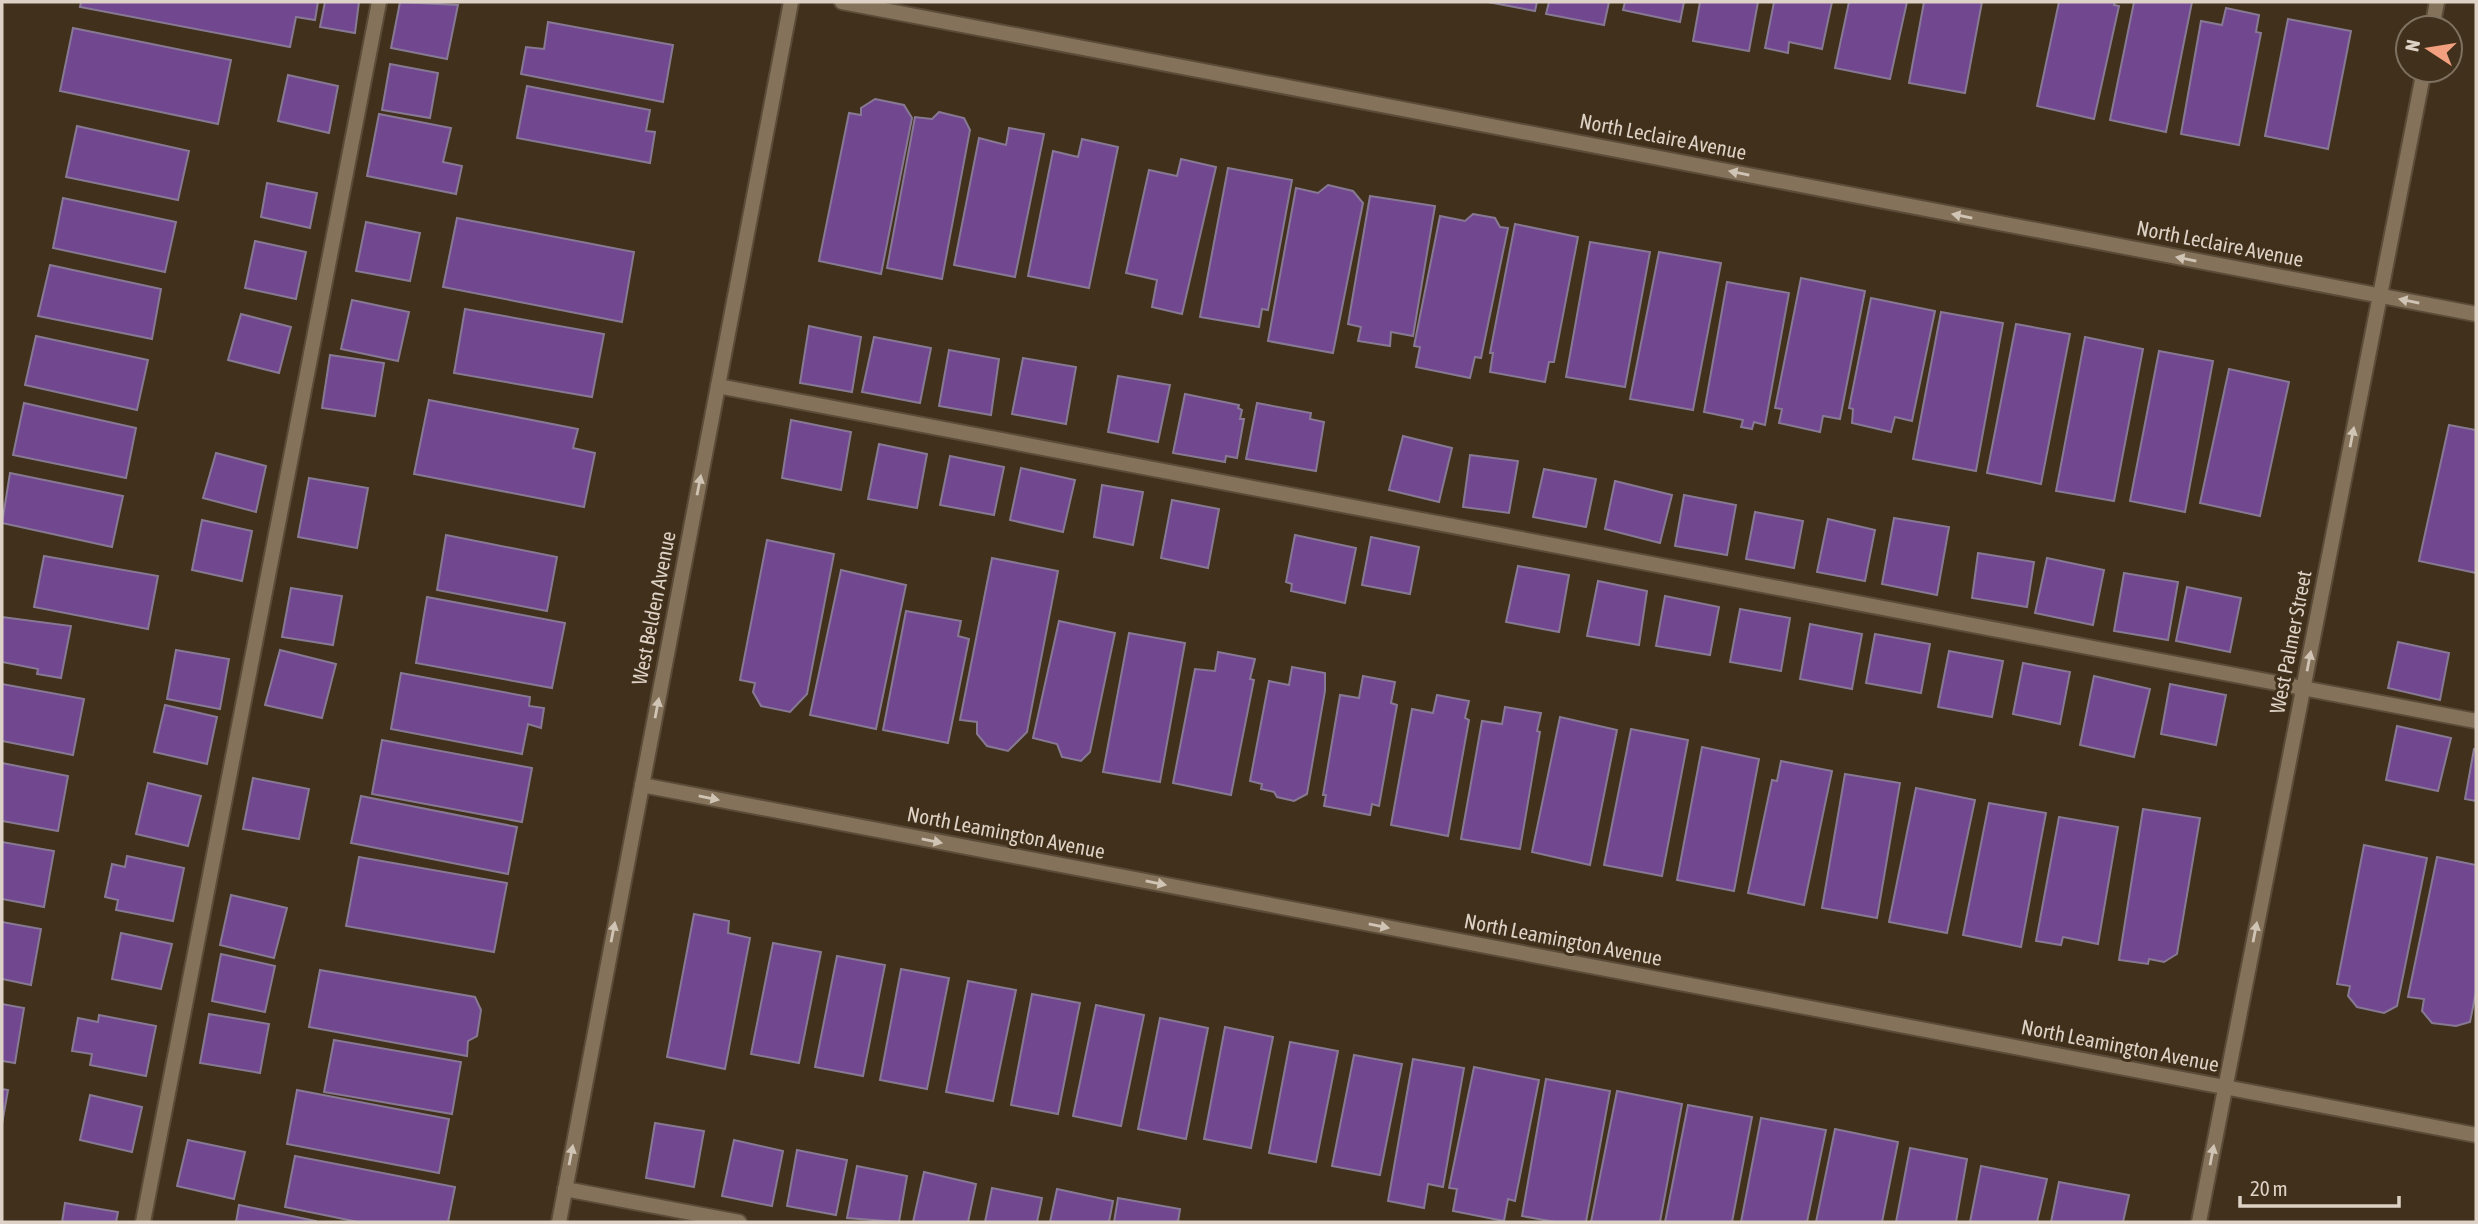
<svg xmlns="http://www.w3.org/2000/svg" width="2478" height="1224" viewBox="0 0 2478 1224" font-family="'Asap Condensed',sans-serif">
	<rect width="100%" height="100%" fill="#41301b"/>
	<g fill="#714890" stroke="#877993" stroke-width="2">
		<polygon points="81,2 318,2 315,20 296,17 290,47 80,7"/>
		<polygon points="325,2 359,2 355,33 320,27"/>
		<polygon points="400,2 458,5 447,59 391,48"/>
		<polygon points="1488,2 1537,2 1535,11"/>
		<polygon points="1549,2 1609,2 1604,25 1546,14"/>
		<polygon points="1625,2 1684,2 1680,22 1623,10"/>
		<polygon points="1700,2 1758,2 1749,51 1693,41"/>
		<polygon points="1774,2 1832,2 1822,49 1789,42 1788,53 1765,48"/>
		<polygon points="1849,2 1907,2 1890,79 1835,68"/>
		<polygon points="1924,2 1982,2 1965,93 1909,83"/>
		<polygon points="2059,2 2115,2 2114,5 2119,6 2094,119 2037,106"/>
		<polygon points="2134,2 2192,2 2166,132 2110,120"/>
		<polygon points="2226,8 2259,15 2256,32 2261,33 2239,145 2181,134 2201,21 2222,25"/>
		<polygon points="2288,19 2351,31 2328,149 2265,136"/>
		<polygon points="548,22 673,45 663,102 521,74 526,47 544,49"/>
		<polygon points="73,28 231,60 218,124 60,91"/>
		<polygon points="390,64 438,73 430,118 382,110"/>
		<polygon points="288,75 338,86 329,133 278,121"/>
		<polygon points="527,86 650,110 646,131 655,132 650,163 517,138"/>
		<polygon points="875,99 904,105 912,118 881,274 819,261 849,113 861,115 861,108"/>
		<polygon points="939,112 964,118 970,130 942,279 887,268 915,117 932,119"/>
		<polygon points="379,114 451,128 443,162 462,166 456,194 367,176"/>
		<polygon points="77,126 189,151 178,200 66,177"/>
		<polygon points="1009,128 1044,134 1015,277 954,265 979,138 1006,145"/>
		<polygon points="1082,139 1118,147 1089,288 1028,276 1053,151 1078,157"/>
		<polygon points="1181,159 1216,167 1182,314 1152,307 1157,280 1126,273 1149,170 1177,176"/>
		<polygon points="1228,168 1292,180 1268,310 1262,309 1259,327 1200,317"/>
		<polygon points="267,183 317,193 310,228 261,217"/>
		<polygon points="1328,185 1353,191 1363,203 1333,353 1268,341 1296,188 1318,193"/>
		<polygon points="1370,196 1435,206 1413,336 1391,332 1390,346 1358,341 1361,327 1348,324"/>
		<polygon points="63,198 176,222 165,272 53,248"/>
		<polygon points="1473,214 1495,218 1500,227 1508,228 1481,358 1475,357 1470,378 1416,367 1420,347 1414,346 1440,216 1465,221"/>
		<polygon points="457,218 634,252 622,322 443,287"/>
		<polygon points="366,222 420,233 410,281 356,271"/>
		<polygon points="1515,224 1578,237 1554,362 1549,362 1545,382 1490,372 1493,353 1490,353"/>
		<polygon points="255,241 306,252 296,299 245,288"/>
		<polygon points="1590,242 1650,252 1625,387 1566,377"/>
		<polygon points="1659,252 1721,263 1693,410 1630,399"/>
		<polygon points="50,265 161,289 152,339 38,316"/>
		<polygon points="1801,278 1865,291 1840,419 1823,416 1820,432 1779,423 1782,409 1775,408"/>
		<polygon points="1727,282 1789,293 1765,425 1754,422 1752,429 1741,427 1743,420 1704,412"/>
		<polygon points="1871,298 1935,311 1912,421 1895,417 1891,432 1852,423 1853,409 1849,408"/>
		<polygon points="352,300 409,312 398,361 341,349"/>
		<polygon points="465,309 604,334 592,397 454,373"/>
		<polygon points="1941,312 2003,323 1976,471 1913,459"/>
		<polygon points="241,314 291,327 279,373 228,360"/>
		<polygon points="2016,324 2070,334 2041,484 1987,473"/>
		<polygon points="809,326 861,337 852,392 800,383"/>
		<polygon points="36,336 148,360 137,410 25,385"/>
		<polygon points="874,337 931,348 920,403 862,392"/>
		<polygon points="2085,337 2143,349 2114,501 2056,491"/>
		<polygon points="949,350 999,359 991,415 939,406"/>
		<polygon points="2159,351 2213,361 2185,512 2130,501"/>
		<polygon points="330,355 384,363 375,416 322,408"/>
		<polygon points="1023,358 1076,367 1066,424 1012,414"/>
		<polygon points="2229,369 2289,382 2260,516 2200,503"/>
		<polygon points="1118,376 1170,385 1158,442 1108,432"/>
		<polygon points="1185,394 1239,405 1238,408 1242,410 1240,419 1244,419 1237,458 1226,456 1225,462 1173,453"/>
		<polygon points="429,400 578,429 573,448 595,453 584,507 414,474"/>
		<polygon points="24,403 136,428 126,478 13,455"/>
		<polygon points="1257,403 1311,413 1310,419 1324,422 1316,471 1246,459"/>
		<polygon points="791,420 851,432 841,490 782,478"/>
		<polygon points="2449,425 2476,430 2476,573 2419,561"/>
		<polygon points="1403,436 1452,448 1439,502 1389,490"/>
		<polygon points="879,444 927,454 917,508 868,499"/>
		<polygon points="216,453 266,466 256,512 203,498"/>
		<polygon points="1470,455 1518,461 1509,513 1463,507"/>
		<polygon points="950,456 1004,467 994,515 940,505"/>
		<polygon points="1021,468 1075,480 1063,532 1010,520"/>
		<polygon points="1544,469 1596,479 1586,527 1533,517"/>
		<polygon points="10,473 123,496 112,547 2,523"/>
		<polygon points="309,478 368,488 357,548 298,537"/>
		<polygon points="1615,481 1672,495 1660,543 1605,529"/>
		<polygon points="1102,485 1143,492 1133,545 1094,537"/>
		<polygon points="1684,495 1736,505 1727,555 1675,546"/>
		<polygon points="1172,500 1219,509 1208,568 1161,558"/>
		<polygon points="1755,512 1803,521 1794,568 1746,559"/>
		<polygon points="1894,518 1949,527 1937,595 1882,584"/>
		<polygon points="1828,519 1875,530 1865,581 1817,572"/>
		<polygon points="202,520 252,531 242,581 192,570"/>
		<polygon points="446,535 557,557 547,611 437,590"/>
		<polygon points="1295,535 1356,548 1345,603 1291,591 1292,584 1286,582"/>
		<polygon points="1371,537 1419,547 1410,594 1362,585"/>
		<polygon points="767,540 834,554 807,694 790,712 761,706 753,692 755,683 740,680"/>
		<polygon points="1978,553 2034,562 2027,607 1972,598"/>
		<polygon points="44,556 158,576 148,629 34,607"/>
		<polygon points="992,558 1058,571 1027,732 1008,751 987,746 977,734 977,722 960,720"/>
		<polygon points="2047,558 2104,570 2093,625 2035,613"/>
		<polygon points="1518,566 1569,575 1559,632 1506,622"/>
		<polygon points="841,570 906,585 876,729 810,715"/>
		<polygon points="2124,573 2178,582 2168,640 2114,631"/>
		<polygon points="1598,581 1647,591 1639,645 1587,636"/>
		<polygon points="2187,587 2241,598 2230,652 2176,641"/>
		<polygon points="291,588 342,596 333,645 282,637"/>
		<polygon points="1665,596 1719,607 1710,655 1656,646"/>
		<polygon points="427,597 565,623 552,688 416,663"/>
		<polygon points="1740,609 1790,618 1781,671 1730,662"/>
		<polygon points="906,611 961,621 958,636 969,639 948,743 883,730"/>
		<polygon points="2,617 71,626 61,678 37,674 38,669 2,662"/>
		<polygon points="1059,621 1115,633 1090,752 1081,761 1062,757 1057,744 1033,738"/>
		<polygon points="1810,624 1862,634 1852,689 1800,679"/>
		<polygon points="1129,633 1185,643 1160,782 1103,772"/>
		<polygon points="1875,634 1930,644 1921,693 1866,683"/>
		<polygon points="2398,642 2449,653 2440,700 2388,688"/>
		<polygon points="176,650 229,659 220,709 167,699"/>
		<polygon points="280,650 336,664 322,718 265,705"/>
		<polygon points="1949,651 2003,661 1992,717 1938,707"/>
		<polygon points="1218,652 1255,659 1250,679 1254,680 1231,795 1173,783 1195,669 1215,671"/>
		<polygon points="2023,663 2070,672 2060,724 2013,714"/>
		<polygon points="1292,667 1325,673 1325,691 1307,794 1294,801 1277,797 1274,792 1261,789 1262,784 1250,781 1269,681 1289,685"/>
		<polygon points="401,673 530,697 529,706 544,708 541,728 528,724 522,754 391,729"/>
		<polygon points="1363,676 1395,682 1391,703 1397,705 1379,806 1372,804 1370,815 1324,806 1326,795 1323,795 1340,695 1359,698"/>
		<polygon points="2094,676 2150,689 2134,757 2080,745"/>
		<polygon points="2,684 84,699 73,755 2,741"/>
		<polygon points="2170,684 2226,695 2216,745 2161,734"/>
		<polygon points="1437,695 1469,701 1465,718 1469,720 1448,836 1391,825 1412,709 1433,713"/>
		<polygon points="165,705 217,717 207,764 154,752"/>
		<polygon points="1505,707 1541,713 1537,731 1540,732 1520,849 1461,839 1482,721 1502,724"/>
		<polygon points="1560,717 1617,730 1590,865 1532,852"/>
		<polygon points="2397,726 2451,738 2438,791 2386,780"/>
		<polygon points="1631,729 1688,740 1662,876 1604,865"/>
		<polygon points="382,740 532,768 522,822 372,794"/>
		<polygon points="1702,747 1759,759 1734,891 1677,880"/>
		<polygon points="2474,749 2476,749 2476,801 2465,799"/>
		<polygon points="1781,761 1832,771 1804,905 1748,893 1772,780 1777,781"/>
		<polygon points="2,763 68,776 58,831 2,821"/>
		<polygon points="1845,774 1900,783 1877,918 1822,908"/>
		<polygon points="253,778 309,789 299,839 243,829"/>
		<polygon points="148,783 201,796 188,846 136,834"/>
		<polygon points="1916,788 1975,800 1947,933 1889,922"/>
		<polygon points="361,796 517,827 508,874 351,843"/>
		<polygon points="1989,803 2046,813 2021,947 1963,935"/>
		<polygon points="2143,809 2200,818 2177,954 2164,962 2149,959 2148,964 2119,960"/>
		<polygon points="2059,817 2118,827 2098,944 2063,937 2061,945 2036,941"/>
		<polygon points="2,842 54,851 44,907 2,899"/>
		<polygon points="2364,845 2427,858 2397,1006 2384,1013 2357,1007 2348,996 2350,986 2337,984"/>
		<polygon points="127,856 184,868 173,921 116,910 118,900 105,897 112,864 125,867"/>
		<polygon points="359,857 507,883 494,952 346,926"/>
		<polygon points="2437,857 2476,865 2476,992 2470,1022 2456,1026 2432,1023 2422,1011 2424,999 2408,997"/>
		<polygon points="231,895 287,908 274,958 220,945"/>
		<polygon points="694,914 729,921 728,933 750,938 725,1069 667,1057"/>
		<polygon points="2,922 41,929 31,985 2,979"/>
		<polygon points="121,933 172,944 161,989 112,979"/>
		<polygon points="773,943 821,952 799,1063 751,1054"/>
		<polygon points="221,954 275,966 265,1012 212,1001"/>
		<polygon points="837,956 885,965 863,1076 815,1067"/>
		<polygon points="901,969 949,978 927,1089 880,1080"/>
		<polygon points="320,970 475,997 481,1010 477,1036 468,1041 467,1056 309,1027"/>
		<polygon points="968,981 1016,990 993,1101 946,1092"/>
		<polygon points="1032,994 1080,1003 1058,1114 1011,1105"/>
		<polygon points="2,1004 24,1008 15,1063 2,1061"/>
		<polygon points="1096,1005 1144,1015 1121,1126 1073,1116"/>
		<polygon points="209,1014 269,1024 260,1073 200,1063"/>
		<polygon points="99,1015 156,1026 146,1076 90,1065 92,1054 72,1051 78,1018 98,1022"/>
		<polygon points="1160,1018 1208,1028 1186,1139 1138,1129"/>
		<polygon points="1225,1027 1273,1037 1251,1148 1204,1139"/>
		<polygon points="334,1040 461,1062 452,1114 324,1092"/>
		<polygon points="1290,1042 1338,1051 1316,1162 1269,1153"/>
		<polygon points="1354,1055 1402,1064 1380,1175 1332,1166"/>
		<polygon points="1413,1059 1464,1068 1443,1187 1428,1184 1424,1208 1388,1201"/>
		<polygon points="1474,1067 1539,1080 1515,1201 1508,1199 1504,1221 1453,1211 1457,1189 1449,1188"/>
		<polygon points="1546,1079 1610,1091 1586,1222 1555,1222 1522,1216"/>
		<polygon points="2,1089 8,1090 2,1124"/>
		<polygon points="297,1090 449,1119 439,1173 287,1144"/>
		<polygon points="1617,1091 1682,1104 1660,1222 1591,1222"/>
		<polygon points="90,1095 142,1107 132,1152 80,1140"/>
		<polygon points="1688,1105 1752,1117 1732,1222 1665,1222"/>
		<polygon points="1761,1118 1826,1130 1807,1222 1741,1222"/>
		<polygon points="655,1123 704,1131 694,1187 646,1178"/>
		<polygon points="1835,1129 1898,1142 1882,1222 1816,1222"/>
		<polygon points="188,1140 245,1152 234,1199 177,1186"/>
		<polygon points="734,1140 783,1151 772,1206 722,1196"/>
		<polygon points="1910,1148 1967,1159 1956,1222 1896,1222"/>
		<polygon points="797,1150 847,1160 836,1215 787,1206"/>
		<polygon points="295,1156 455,1187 448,1222 358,1222 285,1207"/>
		<polygon points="857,1166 907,1176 899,1222 847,1218"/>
		<polygon points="1981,1166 2047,1179 2037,1222 1970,1222"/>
		<polygon points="924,1172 976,1184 968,1222 913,1222"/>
		<polygon points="2059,1182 2129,1195 2123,1222 2051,1222"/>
		<polygon points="992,1188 1042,1198 1037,1222 985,1222"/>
		<polygon points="1057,1189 1113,1201 1109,1222 1050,1222"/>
		<polygon points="1118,1198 1180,1209 1178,1222 1114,1222"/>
		<polygon points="65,1203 118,1212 116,1222 62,1222"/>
		<polygon points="239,1205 316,1221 316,1222 236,1222"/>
	</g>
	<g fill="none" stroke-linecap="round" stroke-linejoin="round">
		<defs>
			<g id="lane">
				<polyline points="718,386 2476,721"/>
				<polyline points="565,1189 739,1222"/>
				<polyline points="143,1222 379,2"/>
			</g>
			<g id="street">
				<polyline points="842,2 2476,314"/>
				<polyline points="2432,28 2437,2"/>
				<polyline points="642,785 2476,1135"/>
				<polyline points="559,1222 791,2"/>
				<polyline points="2199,1222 2424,70"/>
			</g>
		</defs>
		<use href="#lane" stroke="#5b4c39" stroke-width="18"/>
		<use href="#street" stroke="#5b4c39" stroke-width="18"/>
		<use href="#lane" stroke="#85725a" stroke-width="14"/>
		<use href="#street" stroke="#85725a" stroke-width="14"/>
	</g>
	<defs><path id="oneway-solid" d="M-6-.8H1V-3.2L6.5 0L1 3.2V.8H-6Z" transform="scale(1.75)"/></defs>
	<g fill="#d0c4b5">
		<use href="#oneway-solid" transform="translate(1739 173) rotate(-169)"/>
		<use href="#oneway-solid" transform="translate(1962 216) rotate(-169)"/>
		<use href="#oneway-solid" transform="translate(2186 259) rotate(-169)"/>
		<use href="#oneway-solid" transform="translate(2409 301) rotate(-169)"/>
		<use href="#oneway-solid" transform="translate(2352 437) rotate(-79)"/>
		<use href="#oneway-solid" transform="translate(699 485) rotate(-79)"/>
		<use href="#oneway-solid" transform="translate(2309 661) rotate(-79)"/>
		<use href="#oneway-solid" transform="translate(657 708) rotate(-79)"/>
		<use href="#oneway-solid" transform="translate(709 798) rotate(11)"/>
		<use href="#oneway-solid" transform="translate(932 841) rotate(11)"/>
		<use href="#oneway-solid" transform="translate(1156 883) rotate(11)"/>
		<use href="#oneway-solid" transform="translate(1379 926) rotate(11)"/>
		<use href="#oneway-solid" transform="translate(613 932) rotate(-79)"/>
		<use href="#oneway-solid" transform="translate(2255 932) rotate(-79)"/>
		<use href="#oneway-solid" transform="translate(571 1155) rotate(-79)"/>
		<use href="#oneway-solid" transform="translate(2212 1155) rotate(-79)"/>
	</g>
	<g text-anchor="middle" stroke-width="6" stroke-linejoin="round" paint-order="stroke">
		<g font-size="21" fill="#ddd2c5" stroke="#41301b">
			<text transform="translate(1663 137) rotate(11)" y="7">North Leclaire Avenue</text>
			<text transform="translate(2220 244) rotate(11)" y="7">North Leclaire Avenue</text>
			<text transform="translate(654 608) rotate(-79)" y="7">West Belden Avenue</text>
			<text transform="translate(2291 642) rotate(-79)" y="7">West Palmer Street</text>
			<text transform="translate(1006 833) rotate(11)" y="7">North Leamington Avenue</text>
			<text transform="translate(1563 940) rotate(11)" y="7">North Leamington Avenue</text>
			<text transform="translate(2120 1046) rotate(11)" y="7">North Leamington Avenue</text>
		</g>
	</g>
	<rect width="2478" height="1224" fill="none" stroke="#ddd2c5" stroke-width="7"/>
	<g transform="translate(2429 49) rotate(282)"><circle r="33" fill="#41301b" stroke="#7f715f" stroke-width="2"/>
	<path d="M0-5L12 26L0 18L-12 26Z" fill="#f2a07f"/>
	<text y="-10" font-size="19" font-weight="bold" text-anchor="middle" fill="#ddd2c5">N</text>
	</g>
	<path d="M2240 1196v10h159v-10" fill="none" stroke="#ddd2c5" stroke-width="3.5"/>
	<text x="2250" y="1196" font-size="21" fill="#ddd2c5" stroke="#41301b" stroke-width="5" paint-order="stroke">20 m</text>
</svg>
